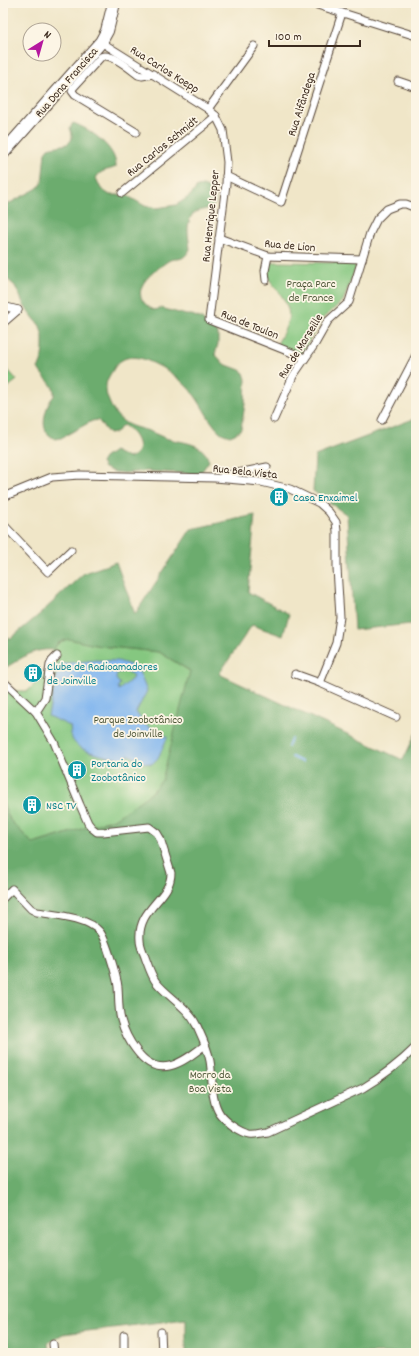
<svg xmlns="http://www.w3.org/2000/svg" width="419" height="1356" viewBox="0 0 419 1356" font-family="Dekko,sans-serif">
	<rect width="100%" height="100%" fill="#fcf5e5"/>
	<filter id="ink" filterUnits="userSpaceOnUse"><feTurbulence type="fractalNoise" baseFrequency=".025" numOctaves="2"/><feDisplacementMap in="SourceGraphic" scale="8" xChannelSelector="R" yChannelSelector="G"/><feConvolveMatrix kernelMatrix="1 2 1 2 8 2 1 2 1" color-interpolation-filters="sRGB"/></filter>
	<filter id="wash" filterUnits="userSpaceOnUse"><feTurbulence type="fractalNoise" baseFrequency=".012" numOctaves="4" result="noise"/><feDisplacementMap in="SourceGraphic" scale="16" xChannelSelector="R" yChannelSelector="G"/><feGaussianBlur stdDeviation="0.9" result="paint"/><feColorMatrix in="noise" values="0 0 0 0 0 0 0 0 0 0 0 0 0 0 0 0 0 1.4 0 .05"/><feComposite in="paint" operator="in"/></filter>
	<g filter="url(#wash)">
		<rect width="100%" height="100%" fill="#f0e6c8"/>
		<g fill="#85c780" stroke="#60784f">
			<path d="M270,262L353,263L356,267L343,301L323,318L300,355L276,346C280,338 286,329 288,320C292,305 277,290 269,279L268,275Z"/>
			<polygon points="7,369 17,380 3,391 3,372"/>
			<path d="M68,638L100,646L159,652L303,742L129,809L114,819L33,844L10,820L3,803V691H28C32,686 38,682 42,677C53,661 45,648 68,638Z"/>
		</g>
		<g fill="#6cac6e" stroke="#546b46">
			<path d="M73,123C89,128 117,148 116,167C108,171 101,169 96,178L101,189L110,195H126L145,206L157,208L176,205L190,196L197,187L203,186C208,188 213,190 215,195C220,212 199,207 192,215C185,225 189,239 190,249C188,253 186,256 182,258C178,260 173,258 170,260C166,262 163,265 160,267C143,279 129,297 154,310L161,308L186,315H192L202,319L209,327L218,333V344L215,354L224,364L240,370L244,373L246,379L245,404L241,429L235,434L230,436C227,435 222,434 219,431C209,421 203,407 195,396C182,379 166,368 146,360C132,355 121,356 113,370C107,379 104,385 107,396C110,405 115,416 123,421C130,427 140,428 149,431C154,433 160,436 165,438C181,443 203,441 209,461L202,471L197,474L147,471L125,473L114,472L104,468L101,463L104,458L114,451L128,458C148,453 136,432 123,425L115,433L109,434L98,420L92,421L61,438L55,439C52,437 48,435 46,431C41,423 47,402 54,396C56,384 43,379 38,368L41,363L43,349V337L40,326L25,307L15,286L3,275V204H8L36,189L42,184L45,152L48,148C60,144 78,148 70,128Z"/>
			<polygon points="416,418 416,645 411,624 354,630 347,515 313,491 315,456"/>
			<path d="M255,515L248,592L289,614L283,636L252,625L219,674L403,760L416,733V1353H186V1319L63,1334L48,1342L49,1353H3V803L10,820L33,844L114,819L151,793L162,780L190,671L159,652L100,646L68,639L58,643L53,650C32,648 20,660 3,669V638H11L40,614L84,573L116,562L135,614L191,529Z"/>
		</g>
		<path fill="#81b6ef" stroke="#5e7086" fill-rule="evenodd" d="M96,660L118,661L137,667L147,691L136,712L144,724L157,731L160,729L163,736H168L158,758L152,764L145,763L129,755L123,759C110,757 77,753 72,738C70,735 71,729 70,726L48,716L59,664ZM126,671L133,675L132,679L119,690L118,686L120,684L116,679L117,673Z"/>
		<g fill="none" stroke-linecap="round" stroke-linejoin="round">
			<g stroke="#81b6ef" stroke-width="2">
				<polyline points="288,747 291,739"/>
				<polyline points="292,757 302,762"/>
			</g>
		</g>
	</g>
	<g filter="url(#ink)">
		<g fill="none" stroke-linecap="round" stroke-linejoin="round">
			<defs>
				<g id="street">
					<polyline points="311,3 416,36"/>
					<polyline points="101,42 208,109 216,116 223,130 227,162 226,184 209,320 305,358"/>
					<polyline points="398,81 416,87"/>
					<polyline points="208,109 254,46"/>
					<path d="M136,132L75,95L72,91L73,88L101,57C111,52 130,69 138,75L142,76L153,74"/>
					<polyline points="226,176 281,202 342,13"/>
					<polyline points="122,193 216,116"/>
					<polyline points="219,238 268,256 362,259"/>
					<polyline points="266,280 265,271 268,256"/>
					<polyline points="3,306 18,310"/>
					<polyline points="3,323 18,310"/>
					<polyline points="274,419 293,376 315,344 328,321 349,302 370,233 377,219 387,209 400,204 406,204 416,208"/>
					<polyline points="382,420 416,355"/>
					<polyline points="223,476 267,467"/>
					<polyline points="3,497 52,477 80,475 215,478 261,482 290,489 319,503 329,512 336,522 337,531 337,568 340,617 336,643 320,683"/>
					<polyline points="3,524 48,572 71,550"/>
					<polyline points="295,674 320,683 396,717"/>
					<path d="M3,681L36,712L54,742L80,805L88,823L92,828L97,832H103L149,827L157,833L160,838L171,873C171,899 137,908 140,940C140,946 143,951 145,957C148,965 151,975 156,982C169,998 188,1007 197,1026C202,1037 208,1049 210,1061C213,1077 210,1099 220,1114C226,1122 240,1132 250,1134C256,1135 262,1133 268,1132L363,1088C383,1076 400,1063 416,1047"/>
					<polyline points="36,712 45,698 50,665 52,661 57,656"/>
					<path d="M3,898L12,889L31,909L37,912C55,915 88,917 100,932C106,940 117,977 118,987C119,998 118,1009 121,1020C124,1031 129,1041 136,1050C158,1081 182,1063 205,1045"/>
					<polyline points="161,1332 162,1353"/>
					<polyline points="124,1335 124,1353"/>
					<polyline points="53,1344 54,1353"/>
				</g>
				<polyline id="primary" points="3,153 101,42 107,31 114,3"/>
			</defs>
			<use href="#street" stroke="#564638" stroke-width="9"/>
			<use href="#primary" stroke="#564638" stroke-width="14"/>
			<use href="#street" stroke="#fff" stroke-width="7"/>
			<use href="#primary" stroke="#fff" stroke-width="12"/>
		</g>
	</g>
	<defs>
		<symbol id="building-disc" viewBox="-11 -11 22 22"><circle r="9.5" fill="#0f9aa8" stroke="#fcf5e5"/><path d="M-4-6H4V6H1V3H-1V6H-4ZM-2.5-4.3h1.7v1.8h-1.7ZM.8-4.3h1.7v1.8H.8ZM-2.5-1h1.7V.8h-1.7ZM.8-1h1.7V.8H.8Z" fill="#fff"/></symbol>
	</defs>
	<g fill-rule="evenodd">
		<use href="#building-disc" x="268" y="486" width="22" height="22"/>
		<use href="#building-disc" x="22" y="662" width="22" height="22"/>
		<use href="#building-disc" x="66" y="759" width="22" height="22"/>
		<use href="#building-disc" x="21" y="794" width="22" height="22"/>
	</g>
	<g text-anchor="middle" stroke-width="3.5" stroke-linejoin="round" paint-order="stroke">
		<g font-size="12" fill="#3b2a1e" stroke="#fcf5e5">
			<text transform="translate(165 69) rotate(32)" y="4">Rua Carlos Koepp</text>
			<text transform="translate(66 82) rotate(-49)" y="4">Rua Dona Francisca</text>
			<text transform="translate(301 104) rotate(-72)" y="4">Rua Alfândega</text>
			<text transform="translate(162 146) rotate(-39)" y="4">Rua Carlos Schmidt</text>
			<text transform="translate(210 216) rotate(-84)" y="4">Rua Henrique Lepper</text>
			<text transform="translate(290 245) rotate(5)" y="4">Rua de Lion</text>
			<text transform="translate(250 324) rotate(22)" y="4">Rua de Toulon</text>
			<text transform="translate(300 346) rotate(-58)" y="4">Rua de Marseille</text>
			<text transform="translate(245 471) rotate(6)" y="4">Rua Bela Vista</text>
		</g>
		<g font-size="12" fill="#51593b" stroke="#fcf5e5">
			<text x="311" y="287">Praça Parc<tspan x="311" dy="14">de France</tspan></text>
			<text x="138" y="723">Parque Zoobotânico<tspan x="138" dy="14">de Joinville</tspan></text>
			<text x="210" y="1078">Morro da<tspan x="210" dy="14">Boa Vista</tspan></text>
		</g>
		<g font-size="12" fill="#0d838f" stroke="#fcf5e5" text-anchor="start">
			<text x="293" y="501">Casa Enxaimel</text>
			<text x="47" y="670">Clube de Radioamadores<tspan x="47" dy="14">de Joinville</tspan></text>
			<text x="91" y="767">Portaria do<tspan x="91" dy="14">Zoobotânico</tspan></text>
			<text x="46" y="809">NSC TV</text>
		</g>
	</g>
	<rect width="419" height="1356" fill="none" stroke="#fcf5e5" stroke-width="16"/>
	<g transform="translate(42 42) rotate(37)"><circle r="19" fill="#fcf5e5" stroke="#afa495"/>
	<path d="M0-3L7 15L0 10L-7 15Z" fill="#b5179e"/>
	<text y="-6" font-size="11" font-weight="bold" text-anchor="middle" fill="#3b2a1e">N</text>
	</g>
	<path d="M269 40v6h91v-6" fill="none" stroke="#3b2a1e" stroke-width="2"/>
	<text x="275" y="40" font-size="12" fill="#3b2a1e" stroke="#fcf5e5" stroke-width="3" paint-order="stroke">100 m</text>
</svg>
